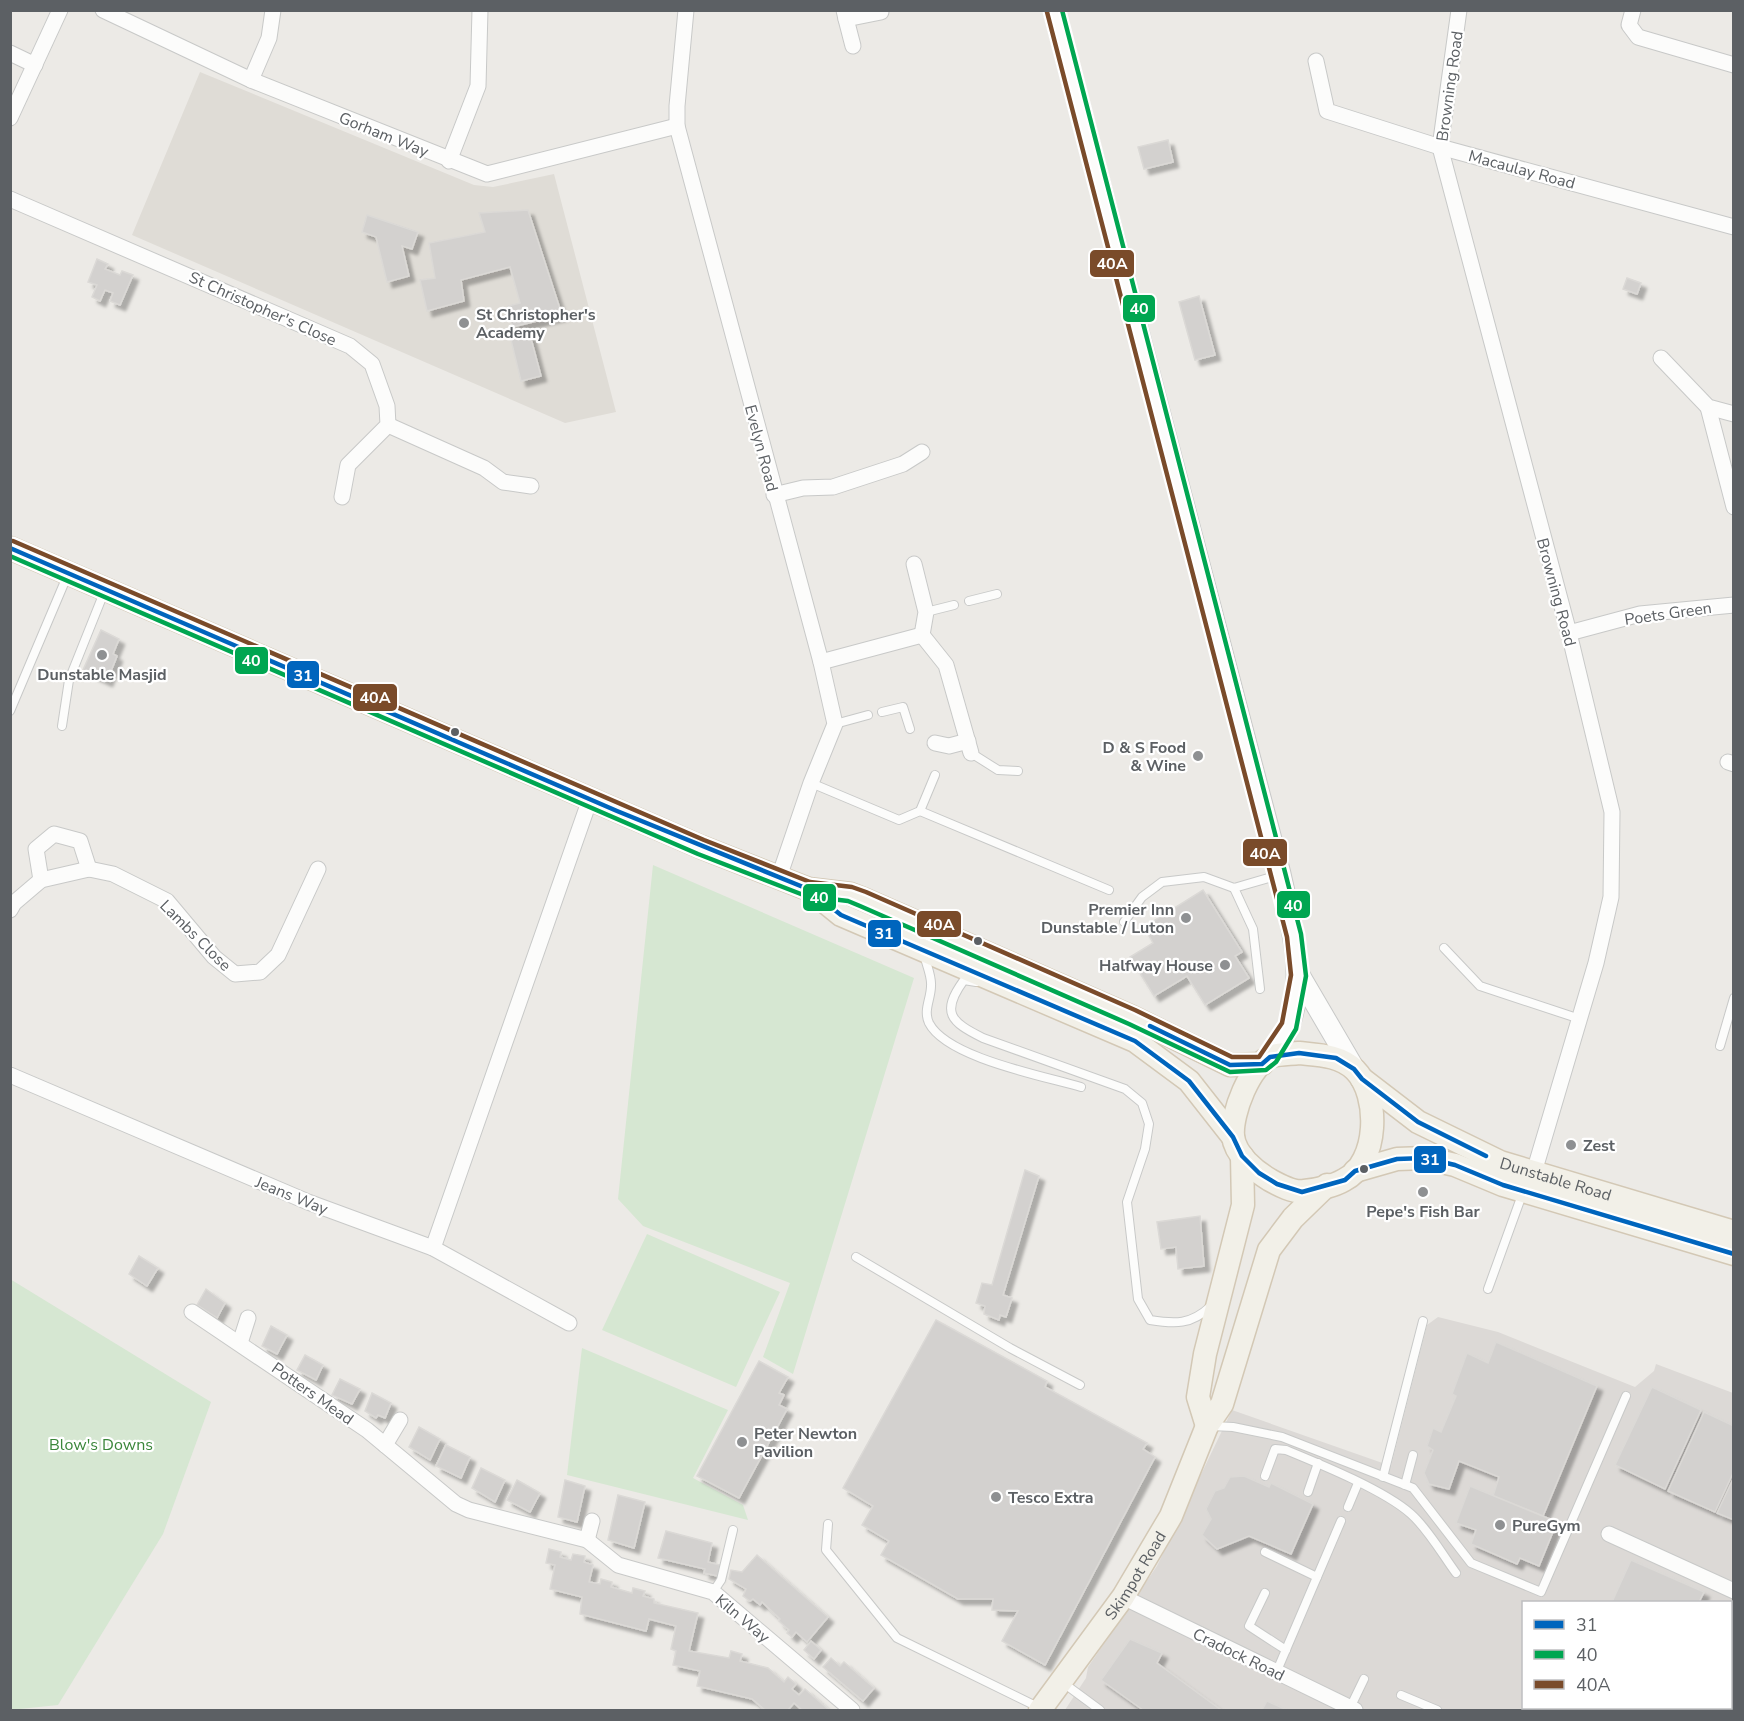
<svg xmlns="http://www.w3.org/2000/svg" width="1744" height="1721" viewBox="0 0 1744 1721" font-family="'Nunito Sans',sans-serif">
	<defs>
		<filter id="shadow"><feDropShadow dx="5.5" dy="5.5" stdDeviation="1.5" flood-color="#0004"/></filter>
	</defs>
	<rect width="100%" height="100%" fill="#eceae6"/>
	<path fill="#dcd9d6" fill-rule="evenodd" d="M1438,1317L1498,1332L1635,1387L1654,1371L1656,1364L1733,1393V1710H1065L1086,1678L1088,1667L1157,1566L1232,1410L1391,1466L1427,1325ZM1524,1602H1730V1708H1524Z"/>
	<polygon fill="#dfdcd6" points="200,72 474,185 493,187 554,174 616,412 565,423 132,235"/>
	<g fill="#d6e7d2">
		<polygon points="653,865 914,978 793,1374 763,1357 790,1283 643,1226 618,1199"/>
		<polygon points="647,1234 780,1292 736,1387 602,1330"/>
		<polygon points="10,1279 211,1402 163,1534 58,1705 10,1710"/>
		<polygon points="582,1348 728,1410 693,1478 743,1505 748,1520 567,1475"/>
	</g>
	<g fill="#d3d1cf" stroke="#dbd9d6" stroke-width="1.5" filter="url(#shadow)">
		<polygon points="1168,140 1173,162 1144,169 1138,147"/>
		<polygon points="528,210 562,315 512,327 508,306 520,303 510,267 461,280 464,301 427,311 420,280 435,278 429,243 485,232 479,213"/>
		<polygon points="367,215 418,232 412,249 402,246 409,276 387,282 376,237 362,232"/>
		<polygon points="97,259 108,264 105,269 120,275 122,271 133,275 120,305 110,301 113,293 105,290 100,301 92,297 97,285 88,282"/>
		<polygon points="1627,278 1641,283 1637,294 1623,289"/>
		<polygon points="1199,296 1215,355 1195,360 1179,302"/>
		<polygon points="529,331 541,376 521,381 510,336"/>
		<polygon points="101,630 119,639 113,654 117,656 107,681 83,670"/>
		<polygon points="1203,890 1242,952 1235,956 1249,978 1205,1005 1187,976 1154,996 1130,957 1153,943 1144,927"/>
		<polygon points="1025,1170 1039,1176 1003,1295 1012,1298 1006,1317 1000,1315 999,1320 984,1314 985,1306 976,1303 982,1283 992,1285"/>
		<polygon points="1200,1216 1204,1266 1178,1269 1176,1247 1161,1249 1157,1222"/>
		<polygon points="139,1256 158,1268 147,1286 129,1274"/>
		<polygon points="206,1289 225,1303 217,1318 197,1305"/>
		<polygon points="936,1320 1047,1381 1045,1387 1147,1443 1143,1449 1155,1457 1045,1665 1002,1641 1018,1611 992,1610 993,1599 958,1599 881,1555 889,1541 862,1525 873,1506 843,1488"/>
		<polygon points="271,1326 287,1335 277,1354 262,1346"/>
		<polygon points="1496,1342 1597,1386 1543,1516 1493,1496 1499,1477 1459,1461 1449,1489 1429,1484 1424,1473 1433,1450 1427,1446 1433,1428 1441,1432 1456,1396 1452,1394 1467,1353 1488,1363"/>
		<polygon points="305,1355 323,1365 316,1380 297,1370"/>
		<polygon points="759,1361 788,1377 779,1393 784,1395 779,1405 787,1409 739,1498 697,1476"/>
		<polygon points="340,1379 360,1389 352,1404 332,1395"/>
		<polygon points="1652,1387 1701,1410 1665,1489 1615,1465"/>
		<polygon points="372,1393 391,1403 385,1418 378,1415 376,1418 365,1411"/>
		<polygon points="1704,1412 1734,1426 1734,1471 1715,1512 1668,1491"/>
		<polygon points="419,1427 440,1439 430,1460 409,1447"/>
		<polygon points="446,1445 470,1457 461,1478 436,1466"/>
		<polygon points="481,1468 505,1480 495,1502 472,1488"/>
		<polygon points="1244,1476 1269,1487 1271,1483 1313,1504 1291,1554 1249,1536 1217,1549 1202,1535 1211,1519 1206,1509 1215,1491 1224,1488 1230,1477"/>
		<polygon points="1734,1477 1734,1520 1717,1513"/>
		<polygon points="517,1480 540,1493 530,1512 507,1500"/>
		<polygon points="565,1480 585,1486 577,1522 558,1517"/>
		<polygon points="1470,1486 1557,1522 1539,1566 1520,1558 1517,1564 1471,1544 1476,1530 1456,1523"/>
		<polygon points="618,1495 645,1502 634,1548 608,1540"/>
		<polygon points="666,1531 712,1543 708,1562 720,1565 718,1576 704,1573 705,1569 658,1558"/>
		<polygon points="549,1549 561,1552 560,1557 571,1560 573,1554 585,1556 584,1562 593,1565 589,1582 600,1584 601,1579 612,1582 611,1587 632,1593 633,1588 645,1591 643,1596 654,1599 654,1603 698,1613 689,1651 729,1658 731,1651 742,1654 740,1661 768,1668 784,1682 788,1677 796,1684 792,1689 799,1695 805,1689 829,1710 802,1710 794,1703 788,1710 765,1710 752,1699 697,1686 700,1671 673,1665 676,1651 671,1649 676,1626 649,1619 646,1631 580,1614 582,1597 550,1589 555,1565 546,1563"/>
		<polygon points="757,1555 828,1617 807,1642 796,1632 792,1637 787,1633 789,1630 779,1621 780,1619 762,1602 760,1605 753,1599 750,1601 743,1596 746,1589 729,1579 731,1570 742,1572"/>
		<polygon points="1631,1560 1704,1592 1699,1602 1612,1602"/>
		<polygon points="1130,1639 1162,1653 1157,1663 1221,1710 1143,1710 1101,1680"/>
		<polygon points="811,1641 821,1650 814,1659 804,1650"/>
		<polygon points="831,1658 840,1666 844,1662 874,1688 863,1701 823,1667"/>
		<polygon points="1267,1701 1287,1710 1262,1710"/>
		<polygon points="1565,1708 1652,1708 1651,1710 1564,1710"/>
	</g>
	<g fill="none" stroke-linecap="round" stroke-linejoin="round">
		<defs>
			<g id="lane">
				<polyline points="969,601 997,594"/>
				<polyline points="926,612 954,605"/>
				<polyline points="10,711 68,574"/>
				<polyline points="882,712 903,707 910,729"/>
				<polyline points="835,724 868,715"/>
				<polyline points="62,726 69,680 105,590"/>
				<polyline points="971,753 998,770 1018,771"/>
				<polyline points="811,783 899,820 920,811 935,775"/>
				<polyline points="920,811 1109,890"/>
				<polyline points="1234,888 1253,929 1260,989"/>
				<polyline points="1124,922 1142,897 1162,882 1204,877 1234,888 1279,875"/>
				<polyline points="1444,948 1480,986 1580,1019"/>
				<path d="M924,954C926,964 932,976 931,986C931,999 923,1010 929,1023C947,1058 1044,1076 1081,1087"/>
				<path d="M976,982L964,980C940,1013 951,1022 983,1038L1125,1089L1142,1103L1149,1124L1145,1149L1127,1202L1138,1299L1150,1320C1175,1324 1191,1325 1211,1306"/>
				<polyline points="1720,1046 1734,998"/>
				<polyline points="856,1257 1010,1348 1080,1385"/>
				<polyline points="1488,1289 1523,1192"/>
				<polyline points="1211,1426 1233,1427 1282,1437 1413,1488 1471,1563 1541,1592 1626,1396"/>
				<path d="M1265,1476L1275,1449L1286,1450C1320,1464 1384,1490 1411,1514C1428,1529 1442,1554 1456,1573"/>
				<polyline points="1383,1477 1423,1321"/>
				<polyline points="1405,1485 1413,1455"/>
				<polyline points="1308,1492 1318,1463"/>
				<polyline points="1348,1507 1358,1483"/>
				<polyline points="828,1524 826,1550 897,1638 1040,1708"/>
				<polyline points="1265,1552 1317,1577"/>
				<polyline points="713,1592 721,1580 733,1530"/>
				<polyline points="1265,1593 1249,1626 1286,1650"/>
				<polyline points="1276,1673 1341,1521"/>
				<polyline points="1062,1682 1100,1710"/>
				<polyline points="1401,1695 1437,1710"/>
				<polyline points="1350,1708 1364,1679"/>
			</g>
			<g id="street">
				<polyline points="103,10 251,80 487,174 677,126"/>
				<polyline points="686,10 677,106 677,126 821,662 835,724 811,783 779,877"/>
				<polyline points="844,10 846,19 881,12"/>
				<polyline points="1459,10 1440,147 1569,633 1612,812 1611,897 1596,963 1534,1172"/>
				<polyline points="1633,10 1629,25 1638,37 1734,65"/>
				<polyline points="846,19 853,46"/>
				<polyline points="10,53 35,65"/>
				<polyline points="1316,61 1327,111 1440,147 1734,227"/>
				<polyline points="251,80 269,38 273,10"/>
				<polyline points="10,118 60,10"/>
				<polyline points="449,161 478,86 480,10"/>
				<polyline points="10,199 350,346 372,364 387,406 388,425 348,465 342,497"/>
				<polyline points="1661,358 1708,407 1734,414"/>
				<polyline points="1708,407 1734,507"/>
				<polyline points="388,425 484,468 503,482 531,486"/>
				<polyline points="774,495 803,488 833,487 903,464 922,452"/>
				<polyline points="914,564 926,612 922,635 946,665 971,753"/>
				<polyline points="1569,633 1640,614 1734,605"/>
				<polyline points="821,662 922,635"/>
				<polyline points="935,743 949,746 968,741"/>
				<polyline points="1728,762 1734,764"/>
				<polyline points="41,880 36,849 54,834 80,841 89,869"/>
				<polyline points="10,910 14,903 41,880 89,869 113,874 167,901 214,957 235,974 260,972 278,955 318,869"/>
				<polyline points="10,1075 308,1202 433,1248 569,1323"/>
				<polyline points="433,1248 590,799"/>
				<polyline points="192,1312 367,1430 456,1504 469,1510 587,1540 618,1565 713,1592 852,1710"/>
				<polyline points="240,1343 248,1318"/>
				<polyline points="385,1445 400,1420"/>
				<polyline points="1609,1534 1734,1591"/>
				<polyline points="587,1540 592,1521"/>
				<polyline points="1123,1597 1355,1710"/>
				<polyline points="1730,1641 1734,1634"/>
				<polyline points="1700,1710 1701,1708"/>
			</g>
			<g id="secondary">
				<path d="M1054,10L1280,874C1291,924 1307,974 1289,1025C1286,1036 1277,1047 1270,1057"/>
				<polyline points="1299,975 1354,1069"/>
			</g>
			<g id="primary">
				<polyline points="10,548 701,847 808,889 850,894 863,899 1132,1017 1230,1065 1262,1064"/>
				<polyline points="809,889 841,915 1135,1041 1189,1081 1233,1137"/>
				<path d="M1299,1053C1318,1055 1340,1055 1355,1070C1380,1095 1379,1163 1344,1180C1334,1186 1316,1190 1304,1191C1294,1193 1279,1185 1270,1180C1255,1171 1235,1155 1233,1136C1231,1114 1250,1064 1272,1056C1280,1054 1290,1054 1299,1053Z"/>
				<path id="s1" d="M1362,1079L1418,1122L1500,1162L1734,1232"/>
				<polyline points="1355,1171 1397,1159 1425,1158 1455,1165 1503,1185 1734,1254"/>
				<polyline points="1207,1426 1198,1397 1205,1354 1243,1205 1242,1156"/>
				<path id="s2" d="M1040,1710L1123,1597L1171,1516L1207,1426L1222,1404L1269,1250L1293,1218L1327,1185"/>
			</g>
		</defs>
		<use href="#lane" stroke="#c8c9c8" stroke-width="10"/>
		<use href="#street" stroke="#c8c9c8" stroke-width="17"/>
		<use href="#secondary" stroke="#c8c9c8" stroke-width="23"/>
		<use href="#primary" stroke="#d3c8b5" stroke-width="25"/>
		<use href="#lane" stroke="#fcfcfb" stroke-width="8"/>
		<use href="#street" stroke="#fcfcfb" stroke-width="15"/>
		<use href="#secondary" stroke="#fcfcfb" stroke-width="21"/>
		<use href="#primary" stroke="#f2f0e8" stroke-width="22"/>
		<defs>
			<g id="bus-1">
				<polyline points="10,548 617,811 808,889 841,915 1135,1041 1189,1081 1233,1137 1242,1156 1259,1173 1277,1184 1302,1192 1345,1180 1355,1171 1397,1159 1425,1158 1455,1165 1503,1185 1734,1254"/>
				<polyline points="1150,1026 1230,1065 1262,1064 1270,1057 1299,1053 1336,1058 1354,1069 1362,1079 1418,1122 1486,1156"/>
			</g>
			<polyline id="bus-2" points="10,556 698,854 806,896 848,901 860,906 1129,1024 1230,1072 1266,1070 1276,1062 1296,1029 1306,976 1301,934 1062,10"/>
			<polyline id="bus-3" points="13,541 704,840 810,882 852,887 866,892 1135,1010 1232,1057 1259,1057 1282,1023 1291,975 1287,937 1047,12"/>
		</defs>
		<use href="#bus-1" stroke="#fff" stroke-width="9"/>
		<use href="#bus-2" stroke="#fff" stroke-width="9"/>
		<use href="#bus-3" stroke="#fff" stroke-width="9"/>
		<use href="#bus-1" stroke="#0065bd" stroke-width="4.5"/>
		<use href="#bus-2" stroke="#00a651" stroke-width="4.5"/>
		<use href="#bus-3" stroke="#7a4b2a" stroke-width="4.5"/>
	</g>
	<g fill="#8e9092" stroke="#fff" stroke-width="2">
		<circle cx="464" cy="323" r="6"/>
		<circle cx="102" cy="655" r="6"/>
		<circle cx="1198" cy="756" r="6"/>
		<circle cx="1186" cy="918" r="6"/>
		<circle cx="1225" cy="965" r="6"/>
		<circle cx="1571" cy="1145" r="6"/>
		<circle cx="1423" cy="1192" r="6"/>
		<circle cx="742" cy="1442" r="6"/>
		<circle cx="996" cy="1497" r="6"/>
		<circle cx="1500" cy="1525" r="6"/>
	</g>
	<g fill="#5c6064" stroke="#fff" stroke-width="2">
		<circle cx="455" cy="732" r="5"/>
		<circle cx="978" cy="941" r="5"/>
		<circle cx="1364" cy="1169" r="5"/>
	</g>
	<g text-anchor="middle" stroke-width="4.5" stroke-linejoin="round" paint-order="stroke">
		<g font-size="16" fill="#5c6064" stroke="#fff">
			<text transform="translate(1449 86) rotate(-82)" y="6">Browning Road</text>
			<text transform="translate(384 134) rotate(22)" y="6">Gorham Way</text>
			<text transform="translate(1522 169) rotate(15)" y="6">Macaulay Road</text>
			<text transform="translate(263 308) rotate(24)" y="6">St Christopher's Close</text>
			<text transform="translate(762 448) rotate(75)" y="6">Evelyn Road</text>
			<text transform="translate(1557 592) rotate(75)" y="6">Browning Road</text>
			<text transform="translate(1668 613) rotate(-8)" y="6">Poets Green</text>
			<text transform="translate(196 935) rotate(45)" y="6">Lambs Close</text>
			<text dy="6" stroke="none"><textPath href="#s1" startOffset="220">Dunstable Road</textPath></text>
			<text transform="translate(292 1195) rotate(22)" y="6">Jeans Way</text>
			<text transform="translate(313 1393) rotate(35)" y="6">Potters Mead</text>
			<text dy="6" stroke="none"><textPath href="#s2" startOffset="165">Skimpot Road</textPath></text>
			<text transform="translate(743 1618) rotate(40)" y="6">Kiln Way</text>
			<text transform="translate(1239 1654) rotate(26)" y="6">Cradock Road</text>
		</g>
		<g font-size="16" font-weight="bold" fill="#5c6064" stroke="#fff" text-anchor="start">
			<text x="476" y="320">St Christopher's<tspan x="476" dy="18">Academy</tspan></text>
			<text x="102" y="680" text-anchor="middle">Dunstable Masjid</text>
			<text x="1186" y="753" text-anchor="end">D &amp; S Food<tspan x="1186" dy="18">&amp; Wine</tspan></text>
			<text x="1174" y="915" text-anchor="end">Premier Inn<tspan x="1174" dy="18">Dunstable / Luton</tspan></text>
			<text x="1213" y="971" text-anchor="end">Halfway House</text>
			<text x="1583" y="1151">Zest</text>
			<text x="1423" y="1217" text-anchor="middle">Pepe's Fish Bar</text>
			<text x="754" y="1439">Peter Newton<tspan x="754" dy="18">Pavilion</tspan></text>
			<text x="1008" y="1503">Tesco Extra</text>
			<text x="1512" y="1531">PureGym</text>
		</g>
		<g font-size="16" fill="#3a863a" stroke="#fff">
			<text x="101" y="1450">Blow's Downs</text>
		</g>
	</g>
	<g stroke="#fff" stroke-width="2">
		<rect x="1089" y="249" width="46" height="29" rx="6" fill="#7a4b2a"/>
		<rect x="1122" y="294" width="34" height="29" rx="6" fill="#00a651"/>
		<rect x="234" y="646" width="35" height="29" rx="6" fill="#00a651"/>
		<rect x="286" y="660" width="34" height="29" rx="6" fill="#0065bd"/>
		<rect x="352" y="683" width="46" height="29" rx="6" fill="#7a4b2a"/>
		<rect x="1242" y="838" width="46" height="29" rx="6" fill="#7a4b2a"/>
		<rect x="802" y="883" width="35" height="29" rx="6" fill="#00a651"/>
		<rect x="1276" y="890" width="35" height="29" rx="6" fill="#00a651"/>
		<rect x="916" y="910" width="46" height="28" rx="6" fill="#7a4b2a"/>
		<rect x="867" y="919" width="35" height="29" rx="6" fill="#0065bd"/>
		<rect x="1413" y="1145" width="34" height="29" rx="6" fill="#0065bd"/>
	</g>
	<g font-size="16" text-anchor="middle" font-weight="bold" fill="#fff">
		<text x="1112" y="269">40A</text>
		<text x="1139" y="314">40</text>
		<text x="251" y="666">40</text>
		<text x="303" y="681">31</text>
		<text x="375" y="703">40A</text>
		<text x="1265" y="859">40A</text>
		<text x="819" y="903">40</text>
		<text x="1293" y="911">40</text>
		<text x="939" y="930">40A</text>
		<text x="884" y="939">31</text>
		<text x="1430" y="1165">31</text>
	</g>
	<rect width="1744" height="1721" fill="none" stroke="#5c6064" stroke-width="24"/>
	<rect x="1522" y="1601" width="210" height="108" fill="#ffffff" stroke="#bebfc1" stroke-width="1.5"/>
	<rect x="1534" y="1620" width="30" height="9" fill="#0065bd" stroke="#bebfc1" stroke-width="1.5"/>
	<text x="1576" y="1631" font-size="18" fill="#5c6064">31</text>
	<rect x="1534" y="1650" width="30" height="9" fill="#00a651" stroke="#bebfc1" stroke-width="1.5"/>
	<text x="1576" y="1661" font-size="18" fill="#5c6064">40</text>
	<rect x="1534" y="1680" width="30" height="9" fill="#7a4b2a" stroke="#bebfc1" stroke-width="1.5"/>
	<text x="1576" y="1691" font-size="18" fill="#5c6064">40A</text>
</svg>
